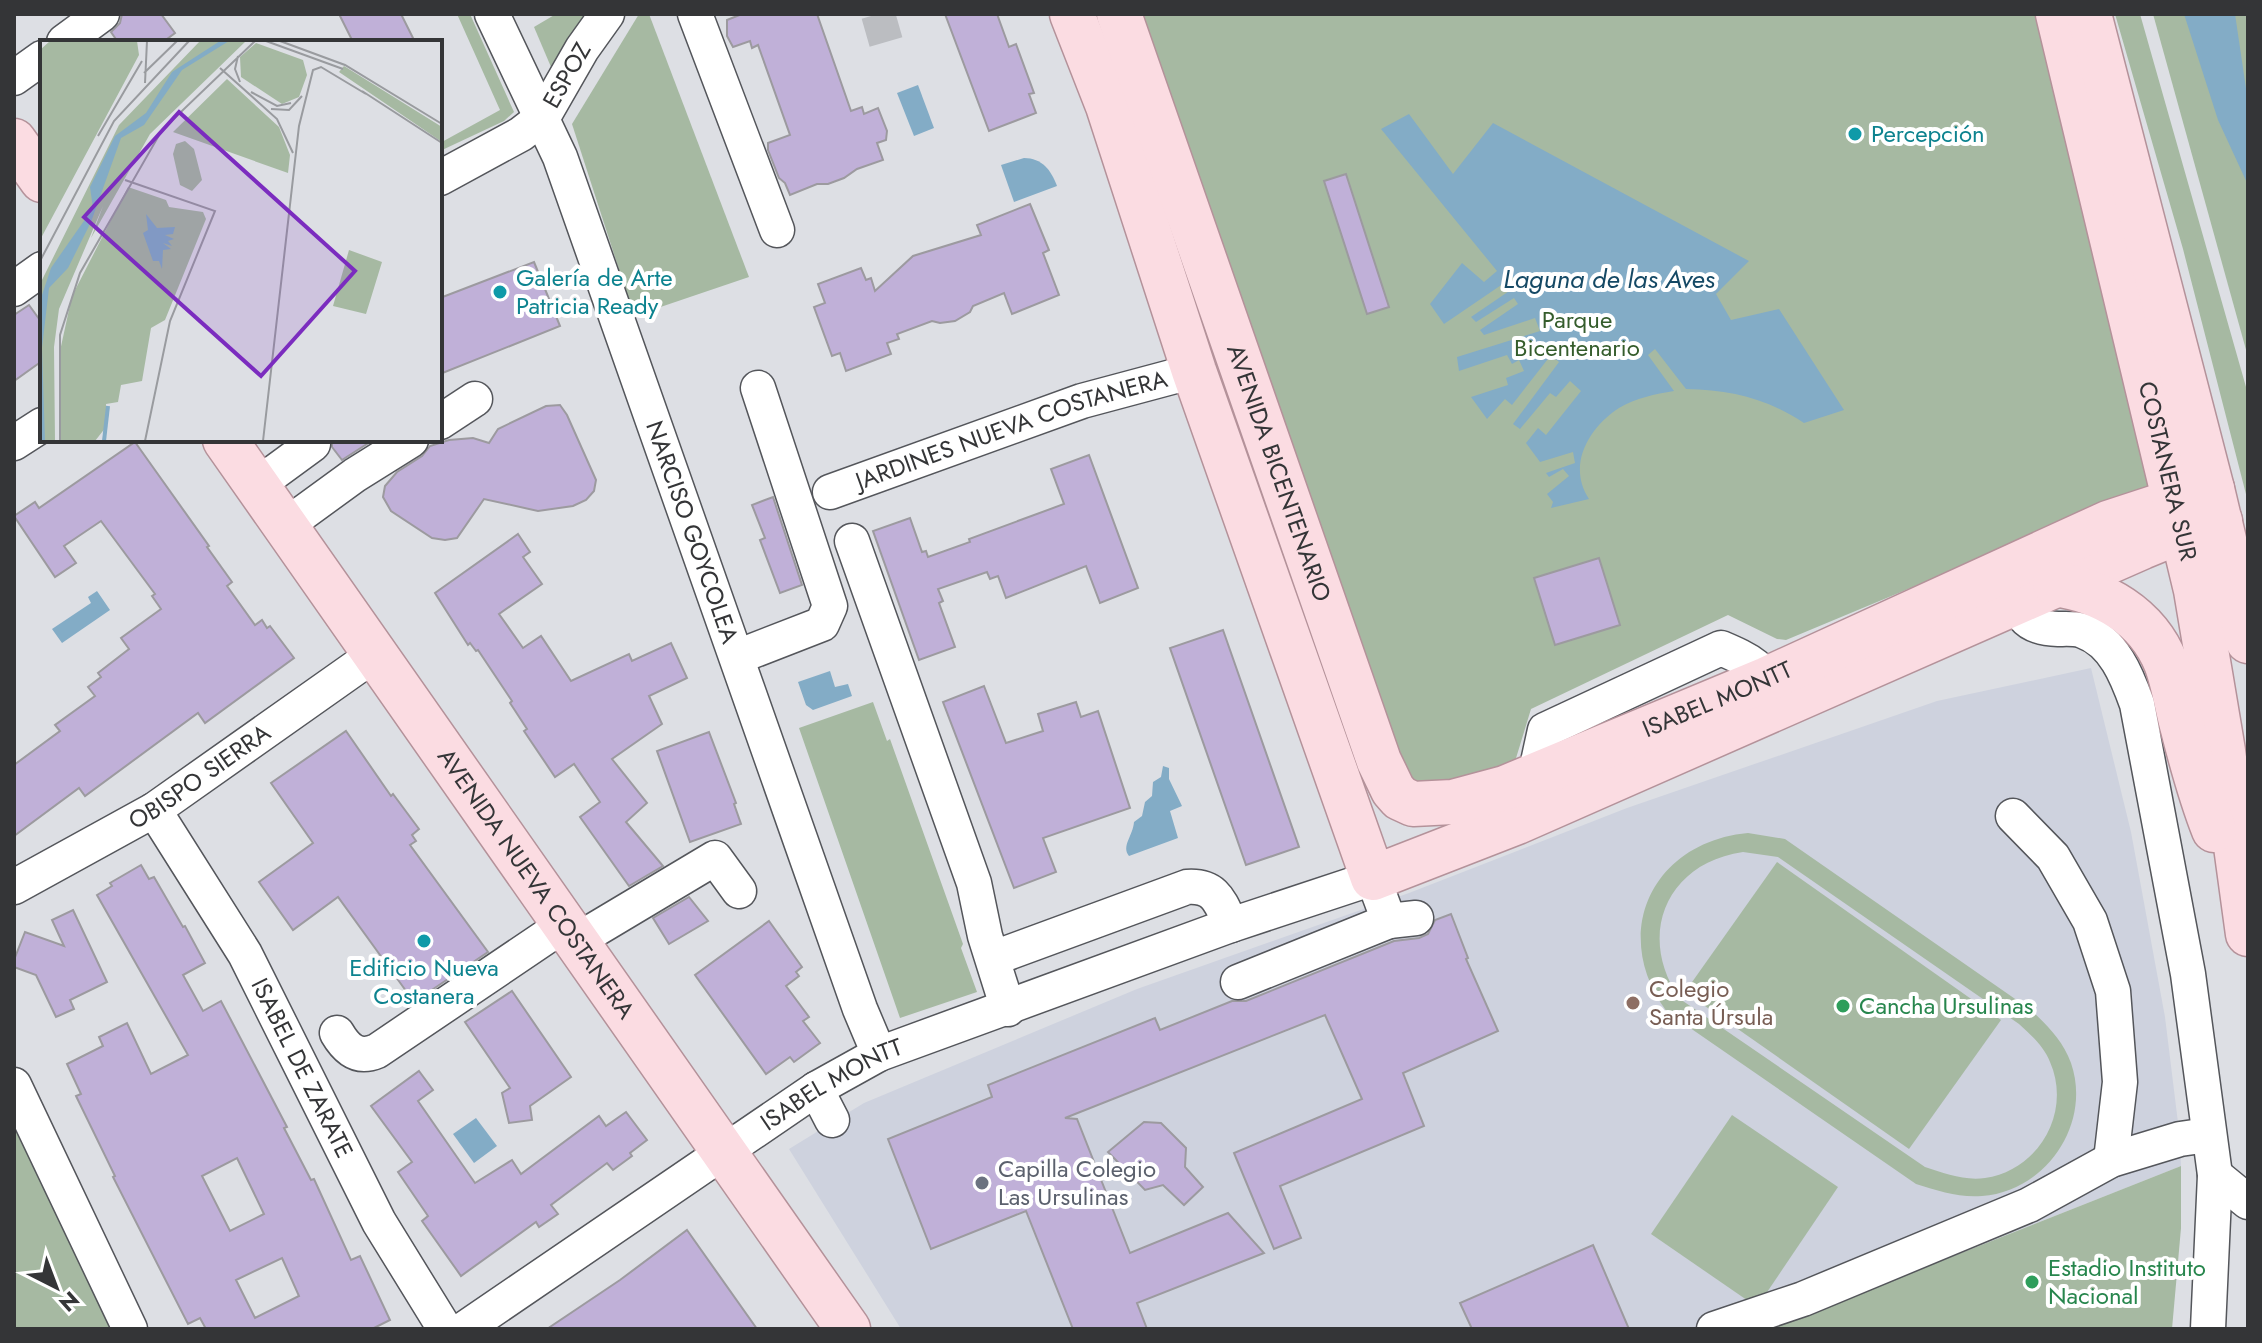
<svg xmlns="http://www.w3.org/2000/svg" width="2262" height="1343" viewBox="0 0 2262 1343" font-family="Jost,sans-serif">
	<rect width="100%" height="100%" fill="#dddfe4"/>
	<polygon fill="#ced2de" points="2091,668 2131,832 2165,1017 2180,1139 2181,1166 1769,1329 901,1329 789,1149 864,1103 1137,989 1409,893 1627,808 1937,701"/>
	<g fill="#a6b9a2" fill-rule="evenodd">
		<polygon points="457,14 470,14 514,112 504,121 440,151 440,143 500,110"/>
		<polygon points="556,14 588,14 555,67 551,67 534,27"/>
		<polygon points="639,14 649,14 749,277 634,316 572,124"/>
		<polygon points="1124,14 2045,14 2153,483 2145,490 1786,640 1777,639 1728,615 1531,709 1513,768 1450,793 1410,785"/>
		<polygon points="2115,14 2140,14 2248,394 2248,502 2183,249"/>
		<polygon points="2153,14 2248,14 2248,357"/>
		<polygon points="873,702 887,741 890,739 963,944 961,948 977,992 900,1018 799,728"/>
		<path d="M1748,833L1785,839L2031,1010C2048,1026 2063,1041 2071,1063C2092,1124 2046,1191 1982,1196C1960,1198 1938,1191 1916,1184L1667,1012C1609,934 1652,842 1748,833ZM1743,852L1778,857L2019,1024C2031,1035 2044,1046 2050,1062C2072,1112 2039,1170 1985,1178C1964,1181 1944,1173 1925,1167L1680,999C1636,936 1666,863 1743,852Z"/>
		<polygon points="1777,862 2001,1020 1909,1149 1685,992"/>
		<polygon points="1732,1115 1838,1187 1757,1307 1651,1234"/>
		<polygon points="14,1116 118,1329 14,1329"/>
		<polygon points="2181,1166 2181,1228 2172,1329 1769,1329"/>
	</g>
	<g fill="#83acc6">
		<polygon points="2184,14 2235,14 2248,102 2248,185 2218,120"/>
		<polygon points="918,85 934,128 914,136 897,93"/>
		<path d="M1409,114L1453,174L1493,123L1749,261L1716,294L1731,320L1779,309L1844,410L1804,423C1766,398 1731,390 1686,389L1655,349L1648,355L1674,391C1655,394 1636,398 1619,408C1588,428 1567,466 1589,499L1551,508L1553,502L1547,494L1569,476L1563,469L1549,477L1546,473L1575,463L1573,452L1540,462L1526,443L1538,428L1546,435L1581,391L1570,381L1556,397L1550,393L1520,429L1513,424L1559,362L1551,355L1512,405L1505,399L1487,419L1471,397L1508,385L1506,378L1524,371L1519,360L1512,364L1507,355L1459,371L1457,357L1540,331L1535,318L1484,335L1480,330L1518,304L1514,298L1476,322L1471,317L1518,285L1513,277L1444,324L1430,304L1462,263L1484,282L1497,271L1381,129Z"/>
		<path d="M1024,158C1042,158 1051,170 1057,186L1014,202L1001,165Z"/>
		<polygon points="97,591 110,610 62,643 52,629 91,603 88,597"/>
		<polygon points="830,671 835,687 848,684 852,696 813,710 806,705 798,682"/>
		<path d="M1163,766L1169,768V779L1182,806L1170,811L1178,838L1129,856C1121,846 1133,836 1134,822L1142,816L1145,802L1152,796L1153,782L1161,777Z"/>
		<polygon points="476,1118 497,1146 474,1163 453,1134"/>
	</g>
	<g fill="#c0b0d8" stroke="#9c9a9f" stroke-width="2" fill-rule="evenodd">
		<polygon points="122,14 161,14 175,33 163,42 118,42 111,32 120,23"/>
		<polygon points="339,14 401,14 415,42 353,42"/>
		<polygon points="742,14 817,14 851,111 862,107 864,114 878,108 887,131 886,140 877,143 883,160 857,169 844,178 828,184 817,184 790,195 785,183 779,178 768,150 768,143 790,135 758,45 752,48 750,41 733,47 727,36 727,20"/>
		<polygon points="945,14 997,14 1009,47 1016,44 1034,93 1029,94 1036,113 989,131"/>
		<polygon points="1346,174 1389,307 1367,314 1324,181"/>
		<polygon points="1030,204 1049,250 1043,253 1059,295 1012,314 1004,293 973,306 970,312 955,321 940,323 932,321 897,334 899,339 887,343 891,354 846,371 840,353 832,356 814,307 825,303 818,284 861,268 866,280 871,278 875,291 913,256 981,235 977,225"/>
		<polygon points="534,262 560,326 440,374 440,298"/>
		<polygon points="29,305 42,323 42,361 14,381 14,315"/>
		<polygon points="560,405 567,415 596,480 594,491 586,500 573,506 538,511 484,499 457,538 445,540 432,538 391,511 383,497 385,486 397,472 422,456 430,446 449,440 473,438 489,443 498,429 546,406"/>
		<polygon points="332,440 373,440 342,460 332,447"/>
		<polygon points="135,442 209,546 207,547 232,582 227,586 255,625 262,620 267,628 270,626 294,658 205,723 198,713 85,796 79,788 14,836 14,765 60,731 55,725 95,696 88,687 101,677 98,673 129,649 121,638 161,609 152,596 155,594 101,521 64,546 76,563 55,577 14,516 35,502 39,508"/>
		<polygon points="1089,455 1138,588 1100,603 1086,566 1006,598 998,576 990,579 987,572 938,589 943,601 939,603 955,647 919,660 873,531 910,518 922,552 926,551 928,557 970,542 969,539 1064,504 1051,469"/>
		<polygon points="773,497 802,585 780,593 760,540 765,538 752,505"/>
		<polygon points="518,534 530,552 523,557 542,584 499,614 523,648 541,636 571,681 629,654 632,661 671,643 687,678 649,696 662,724 612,759 647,803 626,822 663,866 629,886 580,817 600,802 574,764 555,777 524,731 527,729 510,703 512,701 478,650 476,651 470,643 468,645 435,593"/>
		<polygon points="1599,558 1620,625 1555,645 1534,578"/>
		<polygon points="1223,630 1299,847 1246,865 1170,648"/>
		<polygon points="984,686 1006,743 1043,731 1038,714 1076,702 1081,717 1098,711 1130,808 1043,838 1056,872 1014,888 943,702"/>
		<polygon points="346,731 391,796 393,794 419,829 412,835 416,841 410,845 488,952 414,1002 338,897 293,930 259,882 313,843 271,783"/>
		<polygon points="709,732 736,803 734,804 741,824 690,842 657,751"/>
		<path d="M141,865L149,879L154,877L183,927L185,926L205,963L183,975L203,1011L221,1001L287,1127L284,1128L311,1180L314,1179L351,1260L360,1256L390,1320L372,1329H206L200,1318L188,1324L113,1177L115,1176L76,1096L81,1094L67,1064L103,1046L99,1037L127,1023L151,1074L188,1055L97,895L112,886L110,883ZM237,1158L264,1214L230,1231L202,1176ZM282,1258L299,1296L255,1318L236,1280Z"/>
		<polygon points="689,897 708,921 669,944 653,918"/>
		<polygon points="73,910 107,982 70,1000 74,1009 56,1017 36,975 14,967 14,960 25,932 64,946 52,920"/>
		<polygon points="1451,914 1468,958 1466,959 1498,1031 1403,1073 1424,1126 1280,1186 1301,1238 1274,1249 1234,1153 1362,1099 1325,1015 1065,1118 1077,1119 1130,1253 1228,1213 1264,1253 1137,1303 1147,1329 1073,1329 1026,1211 931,1249 888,1139 992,1097 988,1085 1155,1018 1160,1030 1232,1001 1246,1001 1394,941 1419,938 1428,934 1435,920"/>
		<polygon points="769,921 802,967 796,972 799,976 786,986 809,1017 803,1021 820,1043 794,1062 790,1057 766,1074 695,975"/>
		<polygon points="512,991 571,1077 530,1106 532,1120 509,1123 502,1093 510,1088 465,1022"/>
		<polygon points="419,1071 433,1090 418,1101 475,1183 512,1160 521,1174 599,1116 606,1126 626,1112 647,1140 630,1153 632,1156 613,1170 607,1163 551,1205 558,1214 539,1227 536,1222 461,1276 422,1221 428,1216 398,1172 412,1162 371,1106"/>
		<polygon points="1144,1122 1161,1123 1186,1148 1185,1167 1203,1187 1184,1205 1163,1185 1145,1190 1108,1152"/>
		<polygon points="687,1230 757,1329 547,1329 620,1280"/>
		<polygon points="1593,1245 1629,1329 1472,1329 1460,1303"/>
	</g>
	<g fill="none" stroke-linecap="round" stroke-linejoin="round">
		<polyline stroke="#bbbdc1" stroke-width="34" stroke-dasharray="34 17" stroke-linecap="butt" points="878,14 886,42"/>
		<defs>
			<g id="minor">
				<path id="s1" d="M492,14L560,157L860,1009L879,1054"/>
				<polyline points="695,14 777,230"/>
				<polyline points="64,42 102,14"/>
				<polyline points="14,78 42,58"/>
				<path id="s2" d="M440,178L521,134L543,117L582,49L607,14"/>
				<polyline points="14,289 42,269"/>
				<polyline points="440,422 475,399"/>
				<polyline points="14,443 42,425"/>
				<polyline points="257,485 313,444"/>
				<path id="s3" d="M830,492L1082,401L1194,371"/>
				<polyline points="285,526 355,475 411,440"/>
				<polyline points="852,541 974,883 985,936 1008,1009"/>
				<path d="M2015,581C2017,613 2023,628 2058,629C2065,629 2075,628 2083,631C2114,642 2127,676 2137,704L2188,974L2215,1175L2208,1329"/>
				<polyline points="737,657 822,624 830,606 758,388"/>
				<path d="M1522,790L1535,776L1545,730L1721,648C1749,660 1765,667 1776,698"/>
				<path id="s4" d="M154,810L245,954L379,1222L445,1329"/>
				<polyline points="2013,816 2053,857 2090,921 2113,991 2120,1082 2111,1160"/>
				<path id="s5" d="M14,887L154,810L375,654"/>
				<polyline points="576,941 715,858 739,891"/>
				<path d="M994,958L1187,887C1216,885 1220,902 1231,925"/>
				<polyline points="1238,982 1389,921"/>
				<path d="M337,1033C347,1050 358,1059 377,1051L565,924"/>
				<polyline points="14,1085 130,1329"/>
				<polyline points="816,1089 832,1120"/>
				<polyline points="2215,1175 2248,1202"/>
				<path id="s6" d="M464,1329L816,1089L879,1054L1231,925L1373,878L1389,921L1416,918"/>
				<polyline points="1714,1329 1803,1299 2029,1205 2111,1160 2180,1139 2208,1135"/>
			</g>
			<g id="major">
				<polyline points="1072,14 1108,106 1194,371 1373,878 1517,822 2142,547 2181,531 2220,521"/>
				<path id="s7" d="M1119,14L1379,761L1393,790L1400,798L1413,804L1453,802L1505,788L1767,679L2108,523L2212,489"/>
				<path id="s8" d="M2058,14L2196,590L2223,751L2248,934"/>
				<polyline points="2089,14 2212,489 2248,641"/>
				<polyline points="14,141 42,180"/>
				<path id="s9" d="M225,440L848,1329"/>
				<path d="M2055,584C2103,591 2147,616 2166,663C2174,684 2177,708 2183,729C2192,764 2201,797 2214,830"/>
			</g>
		</defs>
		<use href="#minor" stroke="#54565b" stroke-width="37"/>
		<use href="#major" stroke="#b4929a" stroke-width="47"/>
		<use href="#minor" stroke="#fff" stroke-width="34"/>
		<use href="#major" stroke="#fbdce2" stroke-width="44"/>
	</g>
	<g fill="#0f9aa8" stroke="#fff" stroke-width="3">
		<circle cx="1855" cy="134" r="8"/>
		<circle cx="500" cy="292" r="8"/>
		<circle cx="424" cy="941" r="8"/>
	</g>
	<circle fill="#8d6e63" stroke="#fff" stroke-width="3" cx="1633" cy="1003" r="8"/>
	<g fill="#2e9e5b" stroke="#fff" stroke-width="3">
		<circle cx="1843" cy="1006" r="8"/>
		<circle cx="2032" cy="1282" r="8"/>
	</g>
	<circle fill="#6b7280" stroke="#fff" stroke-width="3" cx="982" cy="1183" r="8"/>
	<g text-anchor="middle" stroke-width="8" stroke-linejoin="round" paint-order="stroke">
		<g font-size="24" fill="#343537" stroke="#fff">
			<text dy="8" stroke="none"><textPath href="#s2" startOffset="168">ESPOZ</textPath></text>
			<text dy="8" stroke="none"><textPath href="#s3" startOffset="192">JARDINES NUEVA COSTANERA</textPath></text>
			<text dy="8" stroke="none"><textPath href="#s8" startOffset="470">COSTANERA SUR</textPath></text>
			<text dy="8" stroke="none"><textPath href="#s7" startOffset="486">AVENIDA BICENTENARIO</textPath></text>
			<text dy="8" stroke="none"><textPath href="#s1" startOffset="556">NARCISO GOYCOLEA</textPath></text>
			<text dy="8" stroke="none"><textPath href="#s7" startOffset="1172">ISABEL MONTT</textPath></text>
			<text dy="8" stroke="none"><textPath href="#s5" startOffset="216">OBISPO SIERRA</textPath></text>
			<text dy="8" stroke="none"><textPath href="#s9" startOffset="542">AVENIDA NUEVA COSTANERA</textPath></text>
			<text dy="8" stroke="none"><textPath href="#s4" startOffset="298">ISABEL DE ZARATE</textPath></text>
			<text dy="8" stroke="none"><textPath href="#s6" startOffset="442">ISABEL MONTT</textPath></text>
		</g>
		<g font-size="24" fill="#0d838f" stroke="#fff" text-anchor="start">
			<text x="1871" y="142">Percepción</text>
			<text x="516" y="286">Galería de Arte<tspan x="516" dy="28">Patricia Ready</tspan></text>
			<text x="424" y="976" text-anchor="middle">Edificio Nueva<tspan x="424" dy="28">Costanera</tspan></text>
		</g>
		<g font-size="24" fill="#355d2c" stroke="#fff">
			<text x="1577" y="328">Parque<tspan x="1577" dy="28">Bicentenario</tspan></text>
		</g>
		<g font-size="24" fill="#785e54" stroke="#fff" text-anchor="start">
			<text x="1649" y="997">Colegio<tspan x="1649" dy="28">Santa Úrsula</tspan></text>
		</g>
		<g font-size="24" fill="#27864d" stroke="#fff" text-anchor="start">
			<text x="1859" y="1014">Cancha Ursulinas</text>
			<text x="2048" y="1276">Estadio Instituto<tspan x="2048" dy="28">Nacional</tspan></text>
		</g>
		<g font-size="24" fill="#5b616d" stroke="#fff" text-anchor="start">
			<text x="998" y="1177">Capilla Colegio<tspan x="998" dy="28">Las Ursulinas</tspan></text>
		</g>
		<g font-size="26" font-style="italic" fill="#154965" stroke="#fff">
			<text x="1609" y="288">Laguna de las Aves</text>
		</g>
	</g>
	<g transform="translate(40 40)">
		<rect width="402" height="402" fill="#dddfe4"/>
		<path d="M10,1H97L99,15L0,200V10ZM160,1H206L110,94L51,198L63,166L19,269L14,307L15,401H0V244L79,85ZM216,3L263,20L267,35L259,57L242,64L201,37L200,17ZM304,26L402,87V102L299,32ZM187,39L239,87L250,115L248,133L133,92ZM145,101L154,109L162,140L152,151L140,145L133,114L136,104ZM88,147L126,160L129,167L163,172L166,179L125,280L111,288L102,341L81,345L78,362L66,364V387L55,401H21L20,311L32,256ZM309,210L342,222L326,274L293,266Z" fill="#a6b9a2"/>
		<path d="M180,1H189L142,30L104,85L81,98L51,182L28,228L9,248L2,308L5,401H0V261L11,228L53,168L50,147L75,96L106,73L132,32ZM106,174L117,188L135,187L133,194L125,195L134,199L128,201L132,206L123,203L131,209L123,210L122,229L119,221H113L103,193L108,190Z" fill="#83acc6"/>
		<path fill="none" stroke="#83acc6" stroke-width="4" d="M64,401L68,366"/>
		<path fill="none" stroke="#999b9f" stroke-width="2" d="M226,1L303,29M240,1L305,25L402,84M198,16L195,29L200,42M180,28L237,79L253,113M104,33L137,1M105,43L107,1M322,51L402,103M211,52L237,66L251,63M231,69L249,70L262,56M58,96L102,21M85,140L175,171L130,281L105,401M0,221L74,81L149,1M20,401V295L40,233L122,90L215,1M223,401L259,86L273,30L281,27L326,54"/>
		<path fill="#7b2cbf" fill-opacity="0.15" stroke="#7b2cbf" stroke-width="4" d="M139,72L315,231L221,336L44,177Z"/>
		<rect width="402" height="402" fill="none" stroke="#343537" stroke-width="4"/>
	</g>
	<rect width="2262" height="1343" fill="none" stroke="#343537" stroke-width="32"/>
	<g transform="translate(56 1287) rotate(138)" stroke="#ffffff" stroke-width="6" paint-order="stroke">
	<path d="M0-6L14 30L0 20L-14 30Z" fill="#343537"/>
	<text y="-12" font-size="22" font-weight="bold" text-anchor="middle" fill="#343537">N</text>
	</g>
</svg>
